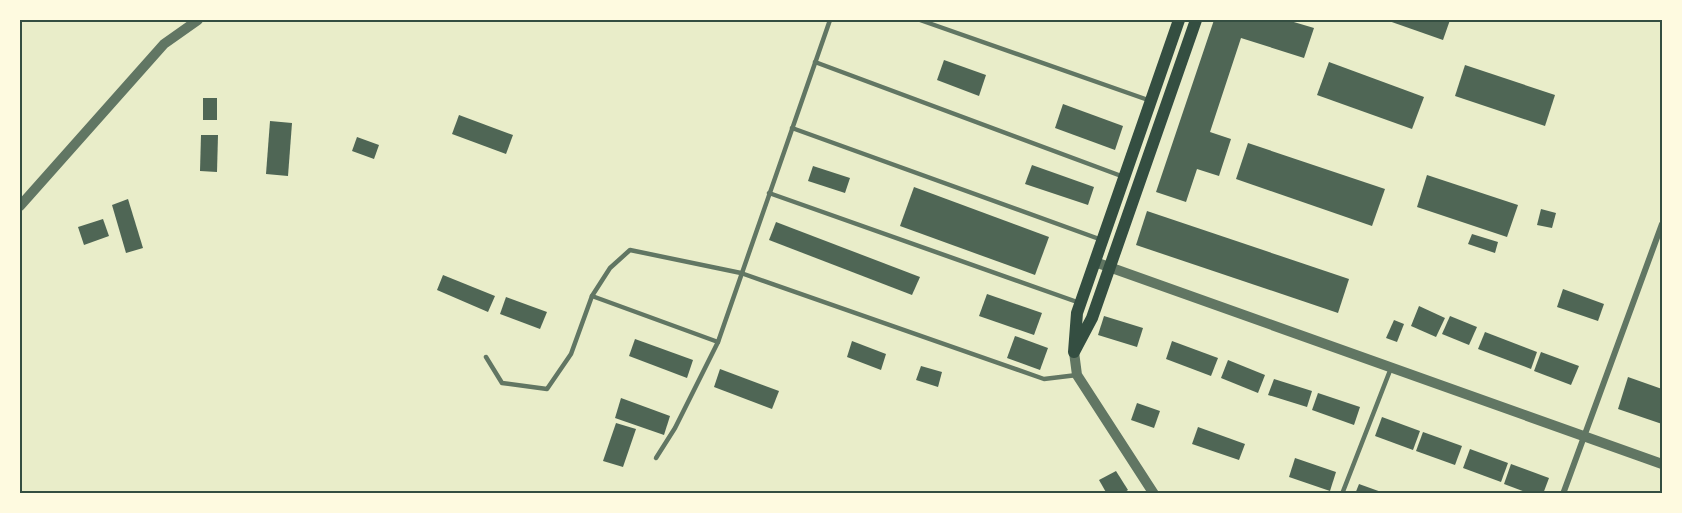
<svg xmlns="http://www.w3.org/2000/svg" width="1682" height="513" viewBox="0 0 1682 513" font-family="'Titillium Web',sans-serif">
	<rect width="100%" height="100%" fill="#e9edc9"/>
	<g fill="#4f6655">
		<polygon points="1214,20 1287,20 1314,28 1304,58 1241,38 1210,132 1231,139 1219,176 1197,169 1186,202 1156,192"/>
		<polygon points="1386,20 1450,20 1443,40"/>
		<polygon points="944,60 986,75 979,96 937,80"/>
		<polygon points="1329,62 1424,97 1412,129 1317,95"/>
		<polygon points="1465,65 1555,95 1545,126 1455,96"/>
		<rect x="203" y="98" width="14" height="22"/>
		<polygon points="1063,104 1123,126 1115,150 1055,128"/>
		<polygon points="459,115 513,135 506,154 452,134"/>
		<polygon points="270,121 292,123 288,176 266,174"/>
		<polygon points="201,135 218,135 217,172 200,171"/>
		<polygon points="357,137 379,145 374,159 352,151"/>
		<polygon points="1248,143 1385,189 1372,226 1236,179"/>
		<polygon points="1032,165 1094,187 1088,205 1025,184"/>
		<polygon points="813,166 850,178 845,193 808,181"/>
		<polygon points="1427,175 1518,205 1507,237 1417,207"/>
		<polygon points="914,187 1049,237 1035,275 900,226"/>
		<polygon points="128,199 143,248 126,253 112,205"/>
		<polygon points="1541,209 1556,213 1552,228 1537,225"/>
		<polygon points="1147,211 1349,279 1338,313 1136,245"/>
		<polygon points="103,219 109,236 84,245 78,227"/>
		<polygon points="776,222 920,277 912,295 769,240"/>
		<polygon points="1472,234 1498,242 1495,253 1468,244"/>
		<polygon points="443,275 495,296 488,312 437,290"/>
		<polygon points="1563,289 1604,304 1598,321 1557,307"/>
		<polygon points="987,294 1042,313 1034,335 979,316"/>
		<polygon points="506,297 547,312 540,329 500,314"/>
		<polygon points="1419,306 1445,318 1436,337 1411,326"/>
		<polygon points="1104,316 1143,328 1137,347 1098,335"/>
		<polygon points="1450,316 1477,327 1469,345 1442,334"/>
		<polygon points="1394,320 1404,324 1397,342 1386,338"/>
		<polygon points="1485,332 1537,352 1531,369 1478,349"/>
		<polygon points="1015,336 1048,348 1040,370 1007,358"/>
		<polygon points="635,339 693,360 687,378 629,356"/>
		<polygon points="852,341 886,354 881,370 847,357"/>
		<polygon points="1172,341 1218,358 1211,376 1166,359"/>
		<polygon points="1541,352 1579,366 1571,385 1534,371"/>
		<polygon points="1228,360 1265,375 1258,393 1221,378"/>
		<polygon points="921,366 942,372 938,387 916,380"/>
		<polygon points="720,369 779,391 772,409 714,387"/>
		<polygon points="1628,377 1662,389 1662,424 1618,409"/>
		<polygon points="1274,379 1312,391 1307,407 1268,395"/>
		<polygon points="1318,393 1360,407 1354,425 1312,410"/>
		<polygon points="621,398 670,416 664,435 615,418"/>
		<polygon points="1137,403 1160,411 1154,428 1131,420"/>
		<polygon points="1382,417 1420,431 1413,450 1375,436"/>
		<polygon points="616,423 636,429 623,467 603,461"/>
		<polygon points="1198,427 1245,444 1239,460 1192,444"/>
		<polygon points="1423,432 1462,446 1455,465 1416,451"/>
		<polygon points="1470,449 1508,463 1501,482 1463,468"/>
		<polygon points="1295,458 1336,472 1330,491 1289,477"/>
		<polygon points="1511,464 1549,478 1543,494 1531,494 1504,484"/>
		<polygon points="1116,471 1128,490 1122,494 1107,494 1099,480"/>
		<polygon points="1359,484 1384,493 1384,494 1355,494"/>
	</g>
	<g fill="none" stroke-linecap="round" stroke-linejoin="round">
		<g stroke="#617663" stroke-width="4.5">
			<polyline points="920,20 1151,101"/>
			<polyline points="815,62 1124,177"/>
			<polyline points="792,128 1102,240"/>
			<polyline points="769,193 1080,303"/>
			<polyline points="592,296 718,342 830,20"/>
			<polyline points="486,357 502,383 547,389 571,354 592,296 610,268 630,250 741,273 1044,379 1077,375"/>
			<polyline points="656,458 675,428 718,342"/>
			<polyline points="1342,494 1391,368"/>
		</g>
		<polyline stroke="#617663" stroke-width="6" points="1563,494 1662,224"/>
		<g stroke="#617663" stroke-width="10">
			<polyline points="20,206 164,44 198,20"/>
			<polyline points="1095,262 1662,464"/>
			<polyline points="1074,352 1077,375 1154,494"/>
		</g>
		<polyline stroke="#344e41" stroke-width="12" points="1179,20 1077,313 1074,352 1092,318 1196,20"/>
	</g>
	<rect width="1682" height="513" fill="none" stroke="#fefae0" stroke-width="42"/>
	<rect x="21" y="21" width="1640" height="471" fill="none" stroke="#344e41" stroke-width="2"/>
</svg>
